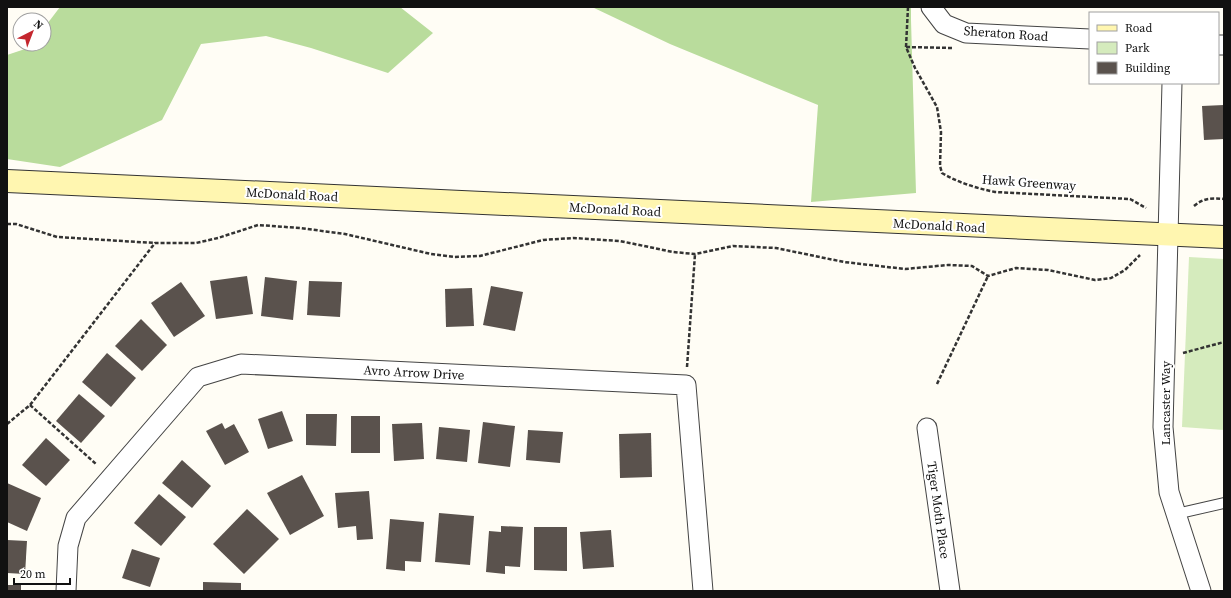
<svg xmlns="http://www.w3.org/2000/svg" width="1231" height="598" viewBox="0 0 1231 598" font-family="'Source Serif 4',serif">
	<rect width="100%" height="100%" fill="#fffdf5"/>
	<polygon fill="#d5ebbd" points="1189,257 1224,259 1224,430 1182,427"/>
	<g fill="#b9dc9c">
		<polygon points="60,7 400,7 433,33 388,73 311,48 266,36 201,44 162,120 60,167 7,159 7,55 28,48 31,44 44,44 44,28"/>
		<polygon points="592,7 911,7 911,20 916,193 811,202 818,105 670,44"/>
	</g>
	<g fill="#5a524d">
		<polygon points="1224,105 1224,139 1204,140 1202,106"/>
		<polygon points="247,276 253,314 216,319 210,281"/>
		<polygon points="265,277 297,281 293,320 261,316"/>
		<polygon points="309,281 342,282 340,317 307,315"/>
		<polygon points="181,282 205,316 174,337 151,303"/>
		<polygon points="491,286 523,292 515,331 483,325"/>
		<polygon points="472,288 474,326 446,327 445,289"/>
		<polygon points="141,319 167,345 142,371 115,346"/>
		<polygon points="107,353 136,378 111,407 82,382"/>
		<polygon points="79,394 105,416 81,443 56,421"/>
		<polygon points="282,411 293,441 268,449 258,419"/>
		<polygon points="306,414 337,414 336,446 306,445"/>
		<rect x="351" y="416" width="29" height="37"/>
		<polygon points="483,422 515,426 510,467 478,463"/>
		<polygon points="222,423 225,429 234,424 249,452 225,465 206,431"/>
		<polygon points="422,423 424,459 394,461 392,424"/>
		<polygon points="439,427 470,430 467,462 436,459"/>
		<polygon points="528,430 563,432 560,463 526,460"/>
		<polygon points="651,433 652,477 620,478 619,434"/>
		<polygon points="46,438 70,460 46,486 22,465"/>
		<polygon points="182,460 211,486 192,508 162,483"/>
		<polygon points="302,475 324,516 290,535 267,493"/>
		<polygon points="7,483 41,498 27,531 7,522"/>
		<polygon points="369,491 373,539 357,540 356,526 338,528 335,493"/>
		<polygon points="159,494 186,517 161,546 134,523"/>
		<polygon points="247,509 279,539 244,574 213,544"/>
		<polygon points="439,513 474,516 470,565 435,562"/>
		<polygon points="390,519 424,522 421,562 405,561 405,571 386,569"/>
		<polygon points="501,526 523,527 520,567 505,566 505,574 486,572 489,531 501,532"/>
		<polygon points="534,527 567,527 567,571 534,570"/>
		<polygon points="611,530 614,567 583,569 580,532"/>
		<polygon points="7,540 27,541 25,574 7,573"/>
		<polygon points="132,549 160,558 150,587 122,578"/>
		<polygon points="203,582 241,583 241,591 203,591"/>
		<rect x="7" y="585" width="14" height="6"/>
	</g>
	<g fill="none" stroke-linecap="round" stroke-linejoin="round">
		<defs>
			<polyline id="lane" points="1176,514 1224,503"/>
			<g id="street">
				<polyline points="931,7 944,24 966,33 1090,39"/>
				<polyline points="1218,45 1224,45"/>
				<polyline points="1172,83 1163,427 1169,492 1201,591"/>
				<polyline points="927,428 950,591"/>
				<polyline points="66,591 68,546 76,518 198,377 241,364 686,385 703,591"/>
			</g>
			<polyline id="secondary" points="7,181 1224,237"/>
		</defs>
		<use href="#lane" stroke="#444" stroke-width="12"/>
		<use href="#street" stroke="#444" stroke-width="21"/>
		<use href="#secondary" stroke="#333" stroke-width="24"/>
		<g stroke="#333" stroke-width="2.5" stroke-dasharray="4 2" stroke-linecap="butt">
			<path d="M908,7L906,47L915,68L937,107L941,132L940,166L942,173C959,183 976,188 995,192L1130,199L1146,208"/>
			<polyline points="906,47 952,48"/>
			<path d="M1194,206C1203,198 1212,198 1224,199"/>
			<polyline points="7,224 16,224 57,237 155,243"/>
			<polyline points="1183,353 1224,342"/>
			<polyline points="687,367 695,254"/>
			<polyline points="937,384 988,276"/>
			<polyline points="30,405 96,464"/>
			<polyline points="7,424 30,405 155,243 196,243 218,238 258,225 300,228 345,234 431,254 454,257 480,256 543,240 573,238 620,241 673,252 695,254 733,246 776,248 844,262 905,269 948,265 972,266 988,276 1016,268 1048,270 1095,280 1111,278 1125,270 1140,255"/>
		</g>
		<use href="#lane" stroke="#fff" stroke-width="10"/>
		<use href="#street" stroke="#fff" stroke-width="19"/>
		<use href="#secondary" stroke="#fff6b0" stroke-width="22"/>
	</g>
	<g text-anchor="middle" stroke-width="4" stroke-linejoin="round" paint-order="stroke">
		<g font-size="13" fill="#111" stroke="#fff">
			<text transform="translate(1006 33) rotate(4)" y="5">Sheraton Road</text>
			<text transform="translate(1029 182) rotate(4)" y="5">Hawk Greenway</text>
			<text transform="translate(292 194) rotate(3)" y="5">McDonald Road</text>
			<text transform="translate(615 209) rotate(3)" y="5">McDonald Road</text>
			<text transform="translate(939 225) rotate(3)" y="5">McDonald Road</text>
			<text transform="translate(414 372) rotate(3)" y="5">Avro Arrow Drive</text>
			<text transform="translate(1165 403) rotate(-90)" y="5">Lancaster Way</text>
			<text transform="translate(939 510) rotate(82)" y="5">Tiger Moth Place</text>
		</g>
	</g>
	<rect width="1231" height="598" fill="none" stroke="#111111" stroke-width="16"/>
	<rect x="1089" y="12" width="130" height="72" fill="#ffffff" stroke="#a0a0a0"/>
	<rect x="1097" y="25" width="20" height="6" fill="#fff6b0" stroke="#a0a0a0"/>
	<text x="1125" y="32" font-size="12" fill="#111111">Road</text>
	<rect x="1097" y="42" width="20" height="12" fill="#d5ebbd" stroke="#a0a0a0"/>
	<text x="1125" y="52" font-size="12" fill="#111111">Park</text>
	<rect x="1097" y="62" width="20" height="12" fill="#5a524d" stroke="#a0a0a0"/>
	<text x="1125" y="72" font-size="12" fill="#111111">Building</text>
	<g transform="translate(32 32) rotate(42)"><circle r="19" fill="#ffffff" stroke="#a0a0a0"/>
	<path d="M0-3L7 15L0 10L-7 15Z" fill="#c4262e"/>
	<text y="-6" font-size="11" font-weight="bold" text-anchor="middle" fill="#111111">N</text>
	</g>
	<path d="M14 578v6h56v-6" fill="none" stroke="#111111" stroke-width="2"/>
	<text x="20" y="578" font-size="12" fill="#111111" stroke="#ffffff" stroke-width="3" paint-order="stroke">20 m</text>
</svg>
